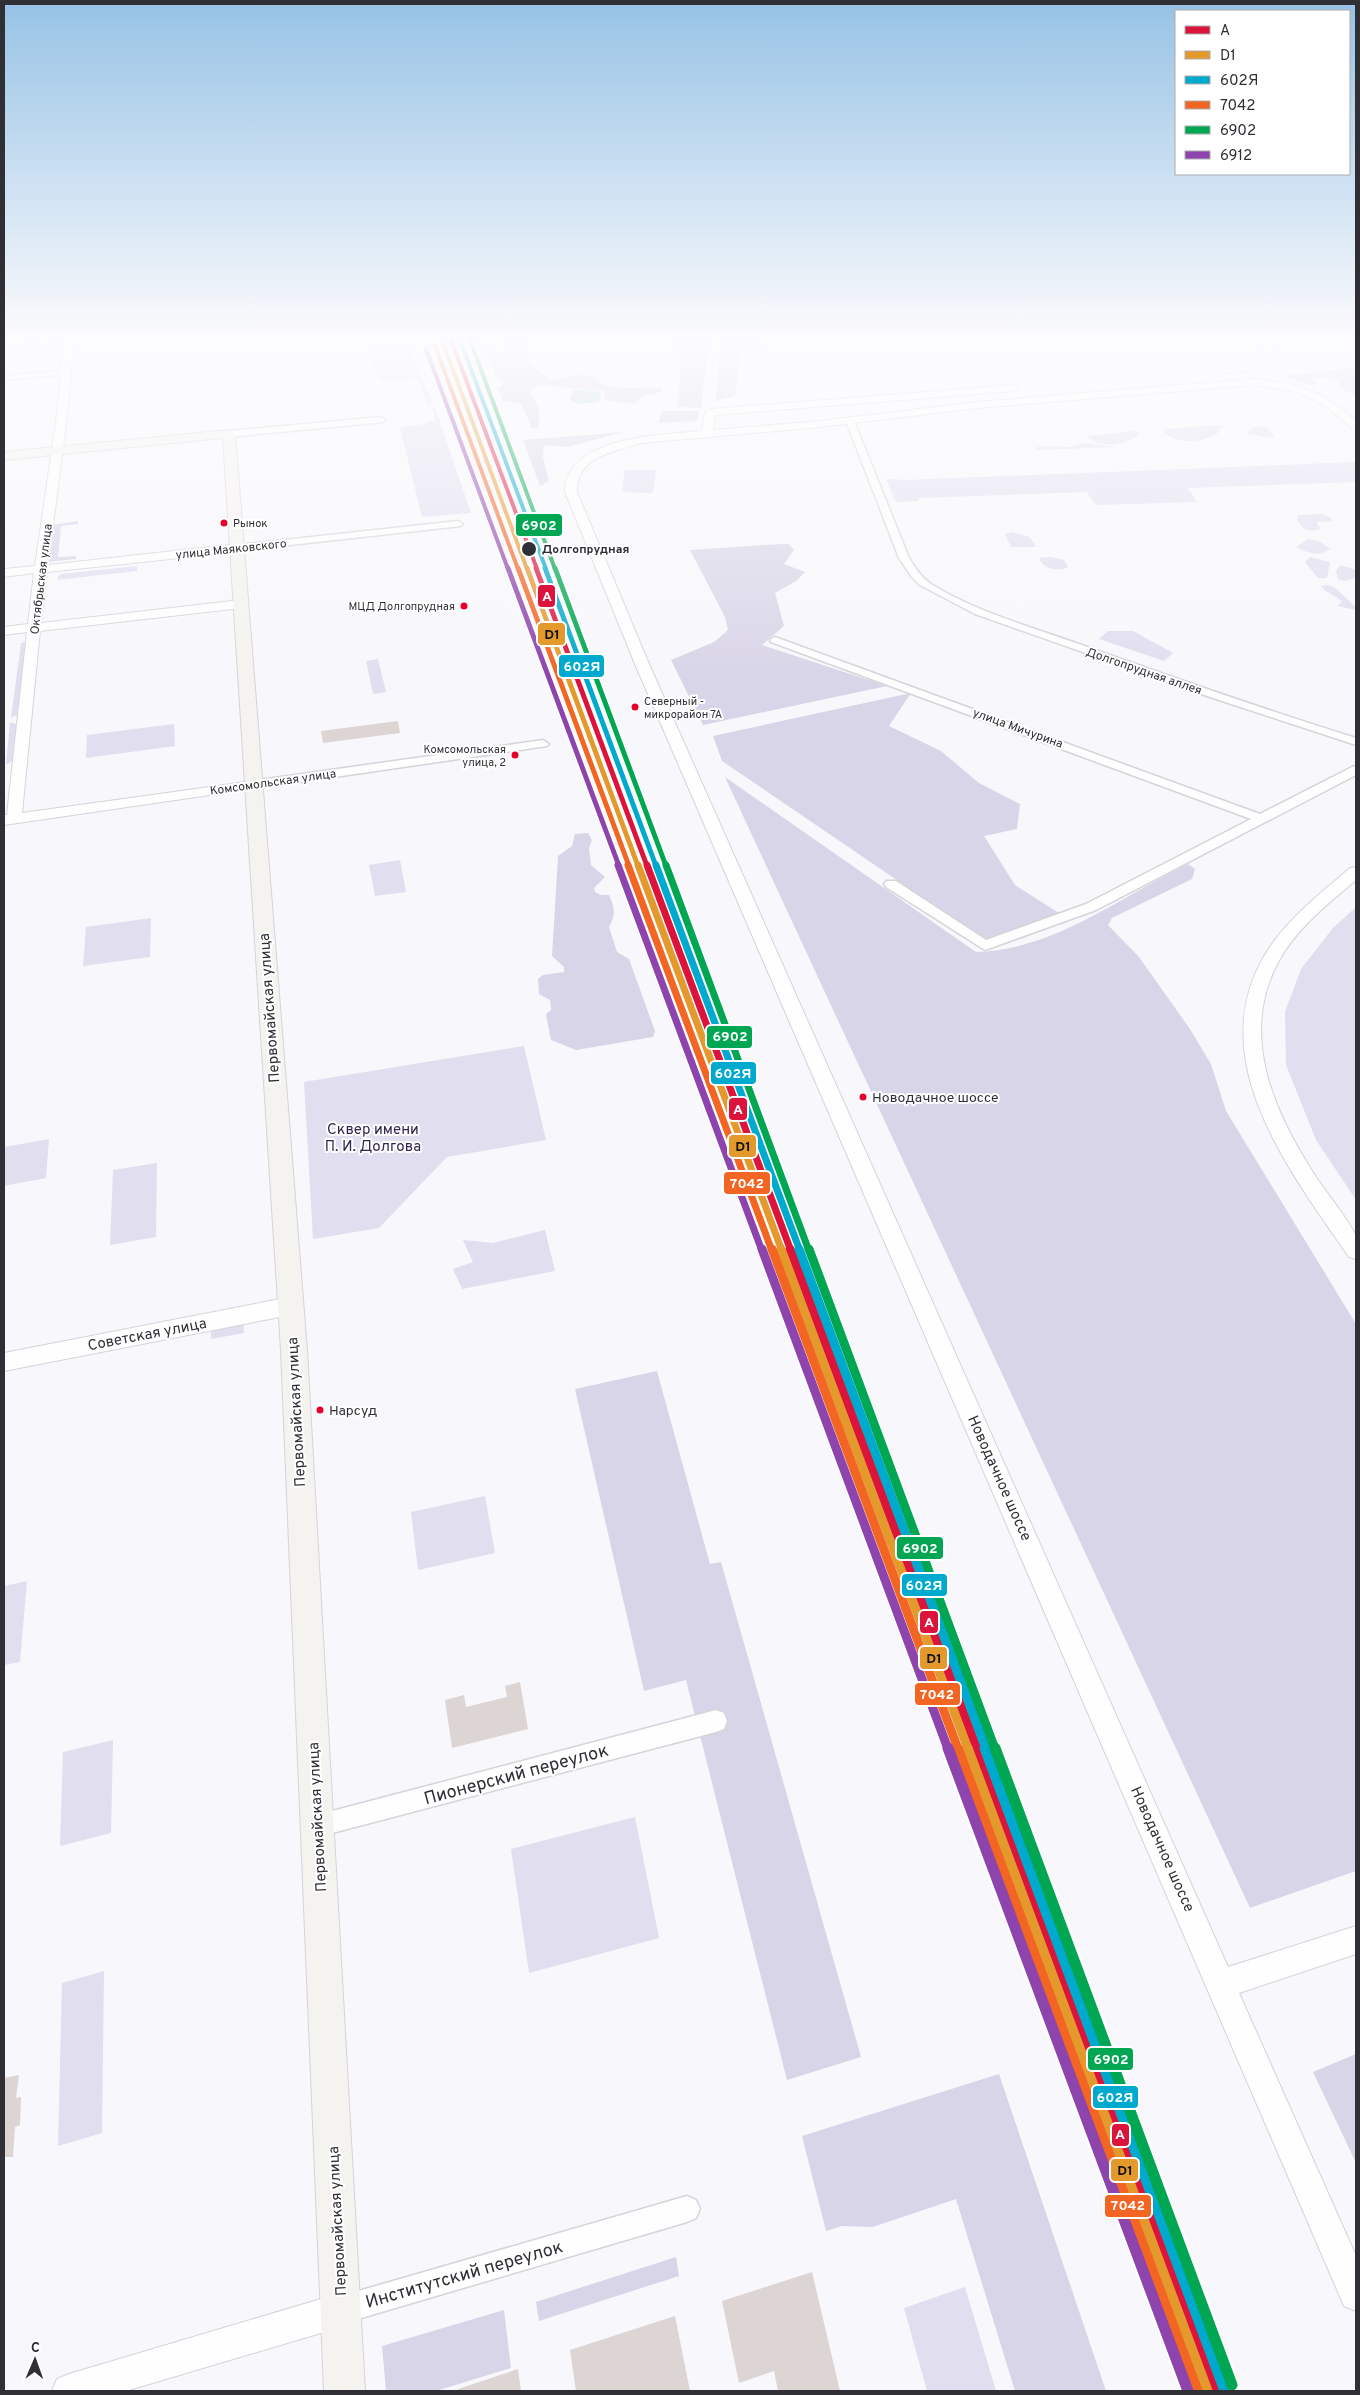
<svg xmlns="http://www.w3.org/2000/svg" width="1360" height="2395" viewBox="0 0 1360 2395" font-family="Overpass,sans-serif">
	<rect width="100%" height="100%" fill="#f8f7fb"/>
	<g fill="#e1deef">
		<polygon points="408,347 433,404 427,404 418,378 380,381 377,371 374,371 368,351"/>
		<polygon points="432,407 435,407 471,513 422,517 400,427 425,424 426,422 436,421"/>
		<path d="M1218,425L1222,426L1219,432C1206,443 1176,445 1164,432L1167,429Z"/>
		<polygon points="1260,426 1268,428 1274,437 1267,438 1247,433 1254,427"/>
		<path d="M1135,431L1140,434C1127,445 1100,450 1087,436Z"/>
		<polygon points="1085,443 1116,447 1036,450 1035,448 1042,446 1070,447"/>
		<polygon points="1356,462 1356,482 1188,488 1197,502 1095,505 1087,492 918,498 918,501 896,502 886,479 908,480"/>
		<polygon points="625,470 656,470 653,493 622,492"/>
		<path d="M1322,514L1329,517L1333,521L1316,522L1321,529C1309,532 1303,531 1297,519L1298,515Z"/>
		<polygon points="1011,532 1030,537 1036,547 1011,547 1005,534"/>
		<path d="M1309,539L1321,542L1330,549C1319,557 1307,553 1296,547Z"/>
		<path d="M1051,557L1064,560L1068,567C1058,572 1043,569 1039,558Z"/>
		<polygon points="1310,557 1330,562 1327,578 1318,578 1305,562"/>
		<polygon points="1340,565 1356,570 1356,578 1345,581 1338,579 1336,571"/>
		<polygon points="137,566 137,571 57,580 58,576 61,574"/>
		<path d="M1328,585L1334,587L1356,607V610L1337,606L1342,602C1336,595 1327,594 1321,586Z"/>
		<polygon points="1108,631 1133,631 1173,653 1164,661 1099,639"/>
		<polygon points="27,642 17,715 11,718 21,643"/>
		<polygon points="378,659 386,692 373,694 366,661"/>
		<polygon points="10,722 16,724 12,761 6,765"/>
		<polygon points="174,724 175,746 86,758 87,735"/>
		<polygon points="400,860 406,892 375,896 369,865"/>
		<polygon points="1356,907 1356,1200 1316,1140 1286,1065 1285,1012 1301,969 1333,928"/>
		<polygon points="151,918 150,957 83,966 86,927"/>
		<polygon points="524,1046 546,1140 447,1157 379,1228 313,1239 304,1082"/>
		<polygon points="49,1139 46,1178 4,1186 4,1147"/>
		<polygon points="157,1163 156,1237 110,1245 113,1170"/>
		<polygon points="545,1230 555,1271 462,1289 453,1269 473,1262 463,1240 493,1243"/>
		<polygon points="243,1320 244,1333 211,1339 211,1326"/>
		<polygon points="485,1496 495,1553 418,1570 411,1512"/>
		<polygon points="27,1581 20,1662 4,1665 4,1586"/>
		<polygon points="113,1740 111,1833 60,1846 63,1752"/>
		<polygon points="635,1817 659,1938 529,1973 511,1849"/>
		<polygon points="104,1971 102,2133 58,2146 62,1983"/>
		<polygon points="965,2287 996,2391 927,2391 904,2308"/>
	</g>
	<g fill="#d9d5e8">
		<path d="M501,340H523L529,355V363L550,380L577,375L597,376L595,379C604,392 645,386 661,388L662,392L644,396L635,404L605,400V392C592,388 582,389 569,388C558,387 535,379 529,393C539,402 541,415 538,428H532L521,404L502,400L498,388L504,384L499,381L482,348L503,353L507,350Z"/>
		<polygon points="677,340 709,340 701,408 678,407 680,369"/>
		<polygon points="721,340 756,342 762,348 741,351 735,396 716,401"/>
		<path d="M1356,367V395L1339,388V382L1326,377H1312L1317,384L1310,385L1288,377L1286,374C1310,375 1333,369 1356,367Z"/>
		<polygon points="661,411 699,411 697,421 659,423"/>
		<polygon points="624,432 567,447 544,445 543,457 549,481 540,486 523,440"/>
		<polygon points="78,521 78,524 61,526 58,557 76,556 76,559 47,562 52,525"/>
		<polygon points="781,544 789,544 794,550 784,564 805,572 796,581 775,593 784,626 762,645 887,686 703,725 671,660 714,642 728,630 725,617 690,550"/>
		<polygon points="911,693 889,726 941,751 979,783 1020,804 1017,829 984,836 1015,885 1059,913 985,940 722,761 713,736"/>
		<path d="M725,777L976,952C1054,950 1120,897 1188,864L1195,869L1192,879L1112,918L1108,925L1139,957L1190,1029L1211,1064L1226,1111L1356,1324V1871L1250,1908Z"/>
		<path d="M588,833L592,840L589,848L591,865L605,877L594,888L595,892L601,895H609C615,908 616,914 609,927L617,952L629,959L655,1031L653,1037L576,1050L551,1040L546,1014L551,1010L550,1000L539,994L538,979L543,975L564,972V967L552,956L558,856L572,846L575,834Z"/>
		<polygon points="657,1371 710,1564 721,1562 861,2057 787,2080 686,1680 644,1691 575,1389"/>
		<polygon points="1356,2054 1356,2163 1313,2072"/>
		<polygon points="999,2074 1106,2391 1015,2391 956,2199 873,2227 842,2226 826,2231 802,2136"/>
		<polygon points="676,2257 679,2276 539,2321 536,2302"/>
		<polygon points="504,2310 511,2368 436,2391 386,2391 382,2346"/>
	</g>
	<polygon fill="#bcd8e1" points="587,389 601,393 599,402 577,404 570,399 573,391"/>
	<g fill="#dcd5d3">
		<polygon points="398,721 400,733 323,743 321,731"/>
		<polygon points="520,1682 528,1729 452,1748 445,1700 464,1695 466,1707 507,1697 505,1686"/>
		<polygon points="19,2075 16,2098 21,2097 20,2125 15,2127 13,2157 4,2157 4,2078"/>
		<polygon points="812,2272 840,2391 778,2391 774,2371 739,2383 722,2301"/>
		<polygon points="675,2316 690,2391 576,2391 570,2350"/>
		<polygon points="518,2369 521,2391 458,2391 458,2389"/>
	</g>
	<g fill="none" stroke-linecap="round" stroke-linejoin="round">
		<defs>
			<g id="minor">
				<polygon points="68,341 72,343 71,345 4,351 4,347"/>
				<polygon points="67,370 71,372 70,374 4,380 4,376"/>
				<polygon points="381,417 385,420 384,422 229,437 225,434 229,431"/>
				<path d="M850,418L854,421L909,558C915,568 921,577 931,584C976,612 1029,626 1079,644C1171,677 1263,709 1356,738V745L1210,697L975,614L920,585L911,576L899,558L846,421Z"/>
				<polygon points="458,521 463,524 461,526 237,551 232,548 237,545"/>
				<polygon points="775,637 1260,814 1352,767 1356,766 1356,775 1096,910 985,950 886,887 884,884 886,881 896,881 986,940 1086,904 1251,819 771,642 770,640"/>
				<polygon points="543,740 549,744 547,746 253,789 247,785 253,781"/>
				<polygon points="716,1710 724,1713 727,1721 724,1729 716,1732 317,1837 309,1834 306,1826 309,1818 317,1815"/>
				<polygon points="687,2196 696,2200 700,2209 696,2218 687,2222 341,2324 331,2320 327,2310 331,2300 341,2296"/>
			</g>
			<g id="tertiary">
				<polygon points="63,340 73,340 68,408 48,565 237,544 243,548 237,552 47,572 41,623 241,600 247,604 241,608 40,631 22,813 253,781 258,782 260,785 258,788 4,825 4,815 7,815 27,632 4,635 4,627 28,624 34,573 4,577 4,569 35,566 58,408"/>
				<polygon points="1253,340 1264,340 1277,351 1277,363 1261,370 1222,373 1222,369 1259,364 1269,360 1269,354"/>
				<path d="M1253,379C1302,384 1318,388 1356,421V429L1352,428C1314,395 1303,391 1253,385L978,408L820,427L642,443C614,451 576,457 577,492L649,664L1228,1967L1356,1926V1954L1239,1993L1356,2256V2311L1344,2306L635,664L565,492C566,436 662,435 702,431L705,412L710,409L1014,385L1019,388L1014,391L715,415L713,430L820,421L978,402Z"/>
				<path d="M1356,867V880C1329,903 1298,927 1280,959C1237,1034 1275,1115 1318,1180C1326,1192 1354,1227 1356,1237C1357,1244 1356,1253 1356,1259L1349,1257C1291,1173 1204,1062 1263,958C1284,921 1319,895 1350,868Z"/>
				<polygon points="290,1297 298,1300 301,1306 298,1312 290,1315 4,1371 4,1353"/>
				<polygon points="341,2293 353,2298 358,2310 353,2322 341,2327 126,2391 52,2391 57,2379 69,2374"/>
			</g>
			<polygon id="secondary" points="229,430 235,434 307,1350 365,2391 324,2391 281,1350 223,438 4,460 4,452"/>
		</defs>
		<use href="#minor" stroke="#d4d4d9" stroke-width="3"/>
		<use href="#tertiary" stroke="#d4d4d9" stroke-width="2"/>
		<use href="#secondary" stroke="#d4d4d9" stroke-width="2"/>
		<use href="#minor" fill="#fefefe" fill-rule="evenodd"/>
		<use href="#tertiary" fill="#fefefe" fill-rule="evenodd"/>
		<use href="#secondary" fill="#f5f3ef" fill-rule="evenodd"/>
		<defs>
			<polyline id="rail-1-far4" points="451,340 537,569"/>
			<polyline id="rail-1-far3" points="536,568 647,866"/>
			<polyline id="rail-1-far2" points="647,865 791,1251"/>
			<polyline id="rail-1-far1" points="790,1249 977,1749"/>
			<polyline id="rail-1" points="976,1748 1216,2391"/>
			<polyline id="rail-2-far4" points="443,343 527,569"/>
			<polyline id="rail-2-far3" points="527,568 638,866"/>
			<polyline id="rail-2-far2" points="638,865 782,1251"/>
			<polyline id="rail-2-far1" points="781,1249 968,1749"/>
			<polyline id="rail-2" points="967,1748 1207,2391"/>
			<polyline id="rail-3-far4" points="460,340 546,569"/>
			<polyline id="rail-3-far3" points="545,568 656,866"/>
			<polyline id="rail-3-far2" points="656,865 800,1251"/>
			<polyline id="rail-3-far1" points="799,1249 986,1749"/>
			<polyline id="rail-3" points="985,1748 1224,2388"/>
			<polyline id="rail-4-far4" points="435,346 518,569"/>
			<polyline id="rail-4-far3" points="518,568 629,866"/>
			<polyline id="rail-4-far2" points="628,865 772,1251"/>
			<polyline id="rail-4-far1" points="772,1249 958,1749"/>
			<polyline id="rail-4" points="957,1748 1197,2391"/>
			<polyline id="rail-5-far4" points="470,340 555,569"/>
			<polyline id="rail-5-far3" points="555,568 666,866"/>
			<polyline id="rail-5-far2" points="666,865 809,1251"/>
			<polyline id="rail-5-far1" points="809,1249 995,1749"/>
			<polyline id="rail-5" points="995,1748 1232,2385"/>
			<polyline id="rail-6-far4" points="426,349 508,569"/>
			<polyline id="rail-6-far3" points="508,568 619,866"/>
			<polyline id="rail-6-far2" points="618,865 762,1251"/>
			<polyline id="rail-6-far1" points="762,1249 948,1749"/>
			<polyline id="rail-6" points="948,1748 1188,2391"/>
		</defs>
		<use href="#rail-1-far4" stroke="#fff" stroke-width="5.5"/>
		<use href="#rail-1-far3" stroke="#fff" stroke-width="8"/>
		<use href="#rail-1-far2" stroke="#fff" stroke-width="10"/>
		<use href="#rail-1-far1" stroke="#fff" stroke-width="12"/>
		<use href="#rail-1" stroke="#fff" stroke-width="15"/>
		<use href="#rail-2-far4" stroke="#fff" stroke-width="5.5"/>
		<use href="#rail-2-far3" stroke="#fff" stroke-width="8"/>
		<use href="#rail-2-far2" stroke="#fff" stroke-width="10"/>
		<use href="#rail-2-far1" stroke="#fff" stroke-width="12"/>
		<use href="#rail-2" stroke="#fff" stroke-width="15"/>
		<use href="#rail-3-far4" stroke="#fff" stroke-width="5.5"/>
		<use href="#rail-3-far3" stroke="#fff" stroke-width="8"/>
		<use href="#rail-3-far2" stroke="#fff" stroke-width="10"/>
		<use href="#rail-3-far1" stroke="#fff" stroke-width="12"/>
		<use href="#rail-3" stroke="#fff" stroke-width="15"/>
		<use href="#rail-4-far4" stroke="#fff" stroke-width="5.5"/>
		<use href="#rail-4-far3" stroke="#fff" stroke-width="8"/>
		<use href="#rail-4-far2" stroke="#fff" stroke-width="10"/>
		<use href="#rail-4-far1" stroke="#fff" stroke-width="12"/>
		<use href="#rail-4" stroke="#fff" stroke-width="15"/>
		<use href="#rail-5-far4" stroke="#fff" stroke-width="5.5"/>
		<use href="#rail-5-far3" stroke="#fff" stroke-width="8"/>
		<use href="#rail-5-far2" stroke="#fff" stroke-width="10"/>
		<use href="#rail-5-far1" stroke="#fff" stroke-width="12"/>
		<use href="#rail-5" stroke="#fff" stroke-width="15"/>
		<use href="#rail-6-far4" stroke="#fff" stroke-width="5.5"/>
		<use href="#rail-6-far3" stroke="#fff" stroke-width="8"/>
		<use href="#rail-6-far2" stroke="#fff" stroke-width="10"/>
		<use href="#rail-6-far1" stroke="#fff" stroke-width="12"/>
		<use href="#rail-6" stroke="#fff" stroke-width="15"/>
		<use href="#rail-1-far4" stroke="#dc143c" stroke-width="4"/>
		<use href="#rail-1-far3" stroke="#dc143c" stroke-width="5"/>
		<use href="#rail-1-far2" stroke="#dc143c" stroke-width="7"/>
		<use href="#rail-1-far1" stroke="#dc143c" stroke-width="9"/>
		<use href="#rail-1" stroke="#dc143c" stroke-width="11"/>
		<use href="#rail-2-far4" stroke="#e4992d" stroke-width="4"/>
		<use href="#rail-2-far3" stroke="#e4992d" stroke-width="5"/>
		<use href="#rail-2-far2" stroke="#e4992d" stroke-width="7"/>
		<use href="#rail-2-far1" stroke="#e4992d" stroke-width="9"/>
		<use href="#rail-2" stroke="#e4992d" stroke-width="11"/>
		<use href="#rail-3-far4" stroke="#00a9ce" stroke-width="4"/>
		<use href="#rail-3-far3" stroke="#00a9ce" stroke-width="5"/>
		<use href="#rail-3-far2" stroke="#00a9ce" stroke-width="7"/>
		<use href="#rail-3-far1" stroke="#00a9ce" stroke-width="9"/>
		<use href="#rail-3" stroke="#00a9ce" stroke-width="11"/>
		<use href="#rail-4-far4" stroke="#f26522" stroke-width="4"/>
		<use href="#rail-4-far3" stroke="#f26522" stroke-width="5"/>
		<use href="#rail-4-far2" stroke="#f26522" stroke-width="7"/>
		<use href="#rail-4-far1" stroke="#f26522" stroke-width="9"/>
		<use href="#rail-4" stroke="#f26522" stroke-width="11"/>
		<use href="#rail-5-far4" stroke="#00a651" stroke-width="4"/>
		<use href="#rail-5-far3" stroke="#00a651" stroke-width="5"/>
		<use href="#rail-5-far2" stroke="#00a651" stroke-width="7"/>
		<use href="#rail-5-far1" stroke="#00a651" stroke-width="9"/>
		<use href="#rail-5" stroke="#00a651" stroke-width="11"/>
		<use href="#rail-6-far4" stroke="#8e44ad" stroke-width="4"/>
		<use href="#rail-6-far3" stroke="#8e44ad" stroke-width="5"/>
		<use href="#rail-6-far2" stroke="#8e44ad" stroke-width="7"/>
		<use href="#rail-6-far1" stroke="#8e44ad" stroke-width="9"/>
		<use href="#rail-6" stroke="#8e44ad" stroke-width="11"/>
	</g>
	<linearGradient id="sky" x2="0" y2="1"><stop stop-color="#96c2e5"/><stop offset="0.5" stop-color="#fcfbfd"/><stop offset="1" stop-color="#fcfbfd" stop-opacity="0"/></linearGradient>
	<rect width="1360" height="675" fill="url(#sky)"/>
	<g fill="#e4002b" stroke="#fff" stroke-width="2">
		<circle cx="224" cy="523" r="4.5"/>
		<circle cx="464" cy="606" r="4.5"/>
		<circle cx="635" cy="707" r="4.5"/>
		<circle cx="515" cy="755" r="4.5"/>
		<circle cx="863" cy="1097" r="4.5"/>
		<circle cx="320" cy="1410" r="4.5"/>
	</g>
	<circle fill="#302f35" stroke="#fff" stroke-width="2" cx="529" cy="549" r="8"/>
	<g text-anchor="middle" stroke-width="4" stroke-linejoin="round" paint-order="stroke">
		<g font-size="11" fill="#302f35" stroke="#fff" text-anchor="start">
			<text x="233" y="527">Рынок</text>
			<text x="455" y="610" text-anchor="end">МЦД Долгопрудная</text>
			<text x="644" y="705">Северный -<tspan x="644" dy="13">микрорайон 7А</tspan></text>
			<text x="506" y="753" text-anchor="end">Комсомольская<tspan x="506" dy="13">улица, 2</tspan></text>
		</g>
		<g font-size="12" fill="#302f35" stroke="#fff">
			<text transform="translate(231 549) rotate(-6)" y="4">улица Маяковского</text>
			<text transform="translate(41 579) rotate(-83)" y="4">Октябрьская улица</text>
			<text transform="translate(1144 671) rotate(19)" y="4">Долгопрудная аллея</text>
			<text transform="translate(1018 728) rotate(20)" y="4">улица Мичурина</text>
			<text transform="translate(273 782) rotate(-8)" y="4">Комсомольская улица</text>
		</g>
		<g font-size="12" font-weight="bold" fill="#302f35" stroke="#fff" text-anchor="start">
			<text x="542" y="553">Долгопрудная</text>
		</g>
		<g font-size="14" fill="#302f35" stroke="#fff" text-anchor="start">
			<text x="872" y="1102">Новодачное шоссе</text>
			<text x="329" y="1415">Нарсуд</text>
		</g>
		<g font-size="15" fill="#302f35" stroke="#fff">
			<text transform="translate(269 1008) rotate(-94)" y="5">Первомайская улица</text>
			<text transform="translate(147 1334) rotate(-11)" y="5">Советская улица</text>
			<text transform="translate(296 1412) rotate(-93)" y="5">Первомайская улица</text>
			<text transform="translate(1000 1478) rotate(66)" y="5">Новодачное шоссе</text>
			<text transform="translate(317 1817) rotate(-93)" y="5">Первомайская улица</text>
			<text transform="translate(1163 1849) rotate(66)" y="5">Новодачное шоссе</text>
			<text transform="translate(337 2221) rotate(-93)" y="5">Первомайская улица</text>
		</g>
		<g font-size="15" fill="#332752" stroke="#fff">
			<text x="373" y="1134">Сквер имени<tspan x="373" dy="17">П. И. Долгова</tspan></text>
		</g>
		<g font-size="18" fill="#302f35" stroke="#fff">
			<text transform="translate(516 1774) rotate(-15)" y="6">Пионерский переулок</text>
			<text transform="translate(464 2274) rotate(-16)" y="6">Институтский переулок</text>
		</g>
	</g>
	<g stroke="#fff" stroke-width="2">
		<rect x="515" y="513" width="48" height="24" rx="5" fill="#00a651"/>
		<rect x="537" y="584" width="19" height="24" rx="5" fill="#dc143c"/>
		<rect x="537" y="622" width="29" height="24" rx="5" fill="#e4992d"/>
		<rect x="558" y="654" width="47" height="24" rx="5" fill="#00a9ce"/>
		<rect x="706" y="1025" width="47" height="24" rx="5" fill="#00a651"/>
		<rect x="710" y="1061" width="47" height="24" rx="5" fill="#00a9ce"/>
		<rect x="728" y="1097" width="20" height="24" rx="5" fill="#dc143c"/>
		<rect x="728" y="1134" width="29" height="24" rx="5" fill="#e4992d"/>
		<rect x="723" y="1171" width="48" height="24" rx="5" fill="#f26522"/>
		<rect x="896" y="1536" width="48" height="24" rx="5" fill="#00a651"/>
		<rect x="901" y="1573" width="47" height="24" rx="5" fill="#00a9ce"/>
		<rect x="919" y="1610" width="20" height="24" rx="5" fill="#dc143c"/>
		<rect x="919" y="1646" width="29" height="24" rx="5" fill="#e4992d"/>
		<rect x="914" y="1682" width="47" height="24" rx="5" fill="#f26522"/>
		<rect x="1087" y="2047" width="47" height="24" rx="5" fill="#00a651"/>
		<rect x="1092" y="2085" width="47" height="24" rx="5" fill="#00a9ce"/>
		<rect x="1111" y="2123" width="19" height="24" rx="5" fill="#dc143c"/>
		<rect x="1110" y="2158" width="29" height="24" rx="5" fill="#e4992d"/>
		<rect x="1104" y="2194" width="48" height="24" rx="5" fill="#f26522"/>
	</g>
	<g font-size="14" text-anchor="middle" font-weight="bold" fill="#fff">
		<text x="539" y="530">6902</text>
		<text x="547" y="601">A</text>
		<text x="582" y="671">602Я</text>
		<text x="730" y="1041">6902</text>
		<text x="733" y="1078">602Я</text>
		<text x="738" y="1114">A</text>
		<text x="747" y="1188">7042</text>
		<text x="920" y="1553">6902</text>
		<text x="924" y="1590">602Я</text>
		<text x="929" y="1627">A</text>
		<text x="937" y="1699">7042</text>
		<text x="1111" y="2064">6902</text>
		<text x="1115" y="2102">602Я</text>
		<text x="1120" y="2139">A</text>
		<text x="1128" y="2210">7042</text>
	</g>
	<g font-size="14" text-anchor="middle" font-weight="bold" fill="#111">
		<text x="552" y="639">D1</text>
		<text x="743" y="1151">D1</text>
		<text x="934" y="1663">D1</text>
		<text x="1125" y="2175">D1</text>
	</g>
	<rect width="1360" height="2395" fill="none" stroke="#302f35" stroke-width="10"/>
	<rect x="1175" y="10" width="175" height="165" fill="#ffffff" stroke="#acacae"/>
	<rect x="1185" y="26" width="25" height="8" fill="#dc143c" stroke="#acacae"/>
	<text x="1220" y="35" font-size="15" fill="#302f35">A</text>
	<rect x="1185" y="51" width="25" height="8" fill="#e4992d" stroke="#acacae"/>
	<text x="1220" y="60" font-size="15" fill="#302f35">D1</text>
	<rect x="1185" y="76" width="25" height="8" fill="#00a9ce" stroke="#acacae"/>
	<text x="1220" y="85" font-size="15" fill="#302f35">602Я</text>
	<rect x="1185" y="101" width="25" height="8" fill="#f26522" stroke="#acacae"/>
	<text x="1220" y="110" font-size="15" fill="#302f35">7042</text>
	<rect x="1185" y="126" width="25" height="8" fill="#00a651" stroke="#acacae"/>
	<text x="1220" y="135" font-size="15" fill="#302f35">6902</text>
	<rect x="1185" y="151" width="25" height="8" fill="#8e44ad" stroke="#acacae"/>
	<text x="1220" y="160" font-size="15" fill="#302f35">6912</text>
	<g transform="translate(35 2360) rotate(2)" stroke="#ffffff" stroke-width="4" paint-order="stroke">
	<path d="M0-4L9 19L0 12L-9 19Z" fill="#302f35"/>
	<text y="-8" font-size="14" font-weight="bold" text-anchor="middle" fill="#302f35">С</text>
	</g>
</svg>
